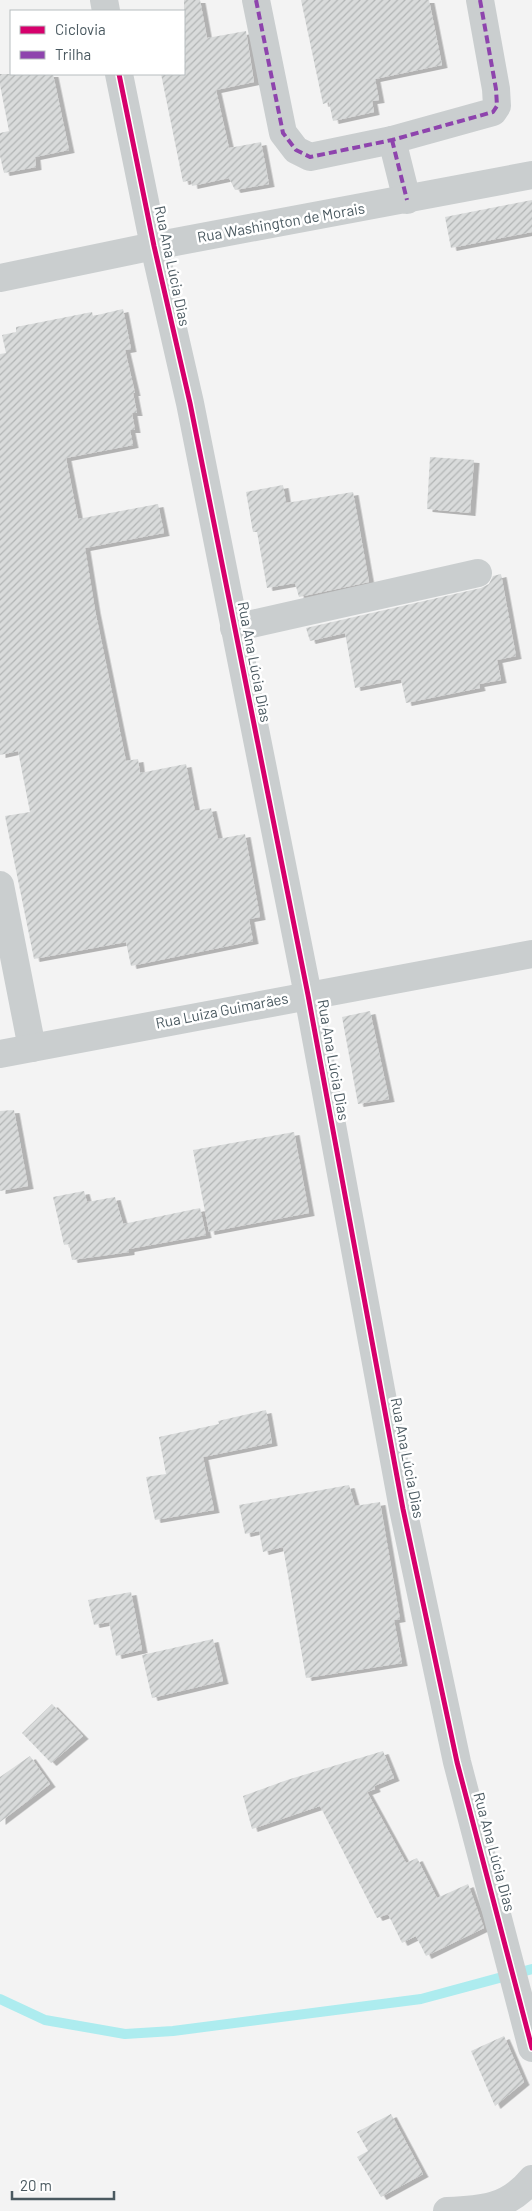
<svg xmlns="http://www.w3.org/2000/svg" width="532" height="2211" viewBox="0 0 532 2211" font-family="Barlow,sans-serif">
	<defs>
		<pattern id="building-hatch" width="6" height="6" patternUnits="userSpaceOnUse" patternTransform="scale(1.25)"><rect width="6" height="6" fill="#d9dbdb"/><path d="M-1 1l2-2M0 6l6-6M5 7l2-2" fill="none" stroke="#b2b5b5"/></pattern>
		<filter id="shadow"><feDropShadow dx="5.5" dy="3" stdDeviation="0" flood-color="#0004"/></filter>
	</defs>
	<rect width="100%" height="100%" fill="#f3f3f3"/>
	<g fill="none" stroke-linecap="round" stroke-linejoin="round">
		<polyline stroke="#adecef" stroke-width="10" points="0,1999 45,2020 125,2034 173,2031 421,1999 532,1969"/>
	</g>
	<g fill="url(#building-hatch)" filter="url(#shadow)">
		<polygon points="184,0 200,0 207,38 246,31 254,82 216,90 229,148 261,142 269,184 235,190 229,178 192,186 191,180 183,182 161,74 184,74"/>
		<polygon points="301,0 429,0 442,65 375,79 379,100 372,101 374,112 333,121 329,102 323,104"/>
		<polygon points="0,74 53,74 69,150 35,157 36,167 4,173 0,156 0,133 9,131 0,85"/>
		<polygon points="532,200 532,232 451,248 445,217"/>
		<polygon points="123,309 131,349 125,350 135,393 133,393 137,413 132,413 135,430 130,430 133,445 66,458 78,519 158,504 164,533 85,548 95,610 126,761 138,759 140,773 186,764 195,811 211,808 218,839 245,834 260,917 249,919 253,941 131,966 126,942 34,959 5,816 30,812 18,751 0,755 0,354 6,353 2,335 16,332 16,327 92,312 93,316"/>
		<polygon points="430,457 474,460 470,513 427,509"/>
		<polygon points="283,485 286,503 353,492 369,582 299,597 295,583 267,588 257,532 253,532 246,492"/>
		<polygon points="501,574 516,656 497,660 501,680 479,684 480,688 406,703 401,679 355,688 345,633 310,641 306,628 481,588 489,584 493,576"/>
		<polygon points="370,1011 389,1099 358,1104 342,1017"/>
		<polygon points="14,1110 28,1186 0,1191 0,1111"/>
		<polygon points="294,1132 309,1213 209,1232 193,1150"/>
		<polygon points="84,1191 87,1202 115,1197 123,1224 200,1208 206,1235 129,1249 129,1252 72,1260 69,1244 64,1245 53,1197"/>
		<polygon points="266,1410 272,1443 203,1457 214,1510 155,1520 146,1477 166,1474 159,1437 219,1424 218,1421"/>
		<polygon points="349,1485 355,1506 380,1502 400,1619 394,1620 402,1663 306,1678 283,1547 263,1552 259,1531 245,1534 239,1505"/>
		<polygon points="131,1592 142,1650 116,1656 109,1622 94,1625 88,1600"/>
		<polygon points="213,1639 223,1681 152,1698 142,1655"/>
		<polygon points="52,1704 83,1736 51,1763 22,1733"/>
		<polygon points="383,1751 394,1778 374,1786 375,1789 367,1792 406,1863 417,1858 437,1898 468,1884 484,1928 426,1956 416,1936 402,1943 388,1914 377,1918 320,1806 252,1829 243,1796 287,1780"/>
		<polygon points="30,1756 50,1784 0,1822 0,1777"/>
		<polygon points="504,2036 524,2082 495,2106 471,2051"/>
		<polygon points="391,2114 423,2174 381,2197 357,2157 368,2151 357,2132"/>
	</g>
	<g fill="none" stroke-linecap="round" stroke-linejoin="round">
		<g stroke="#cacecf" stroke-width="28">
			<polyline points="104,0 106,11"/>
			<polyline points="256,0 283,133 296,150 310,157 392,140 493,112 497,106 496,89 480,0"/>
			<polyline points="119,74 154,246 190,403 308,995 403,1509 457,1762 532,2048"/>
			<polyline points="392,140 407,200"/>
			<polyline points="0,278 154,246 532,175"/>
			<polyline points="234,628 478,573"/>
			<polyline points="0,885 32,1048"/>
			<polyline points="0,1054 532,954"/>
			<path d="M447,2211C482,2210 508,2208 532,2179"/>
		</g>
		<g stroke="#8e44ad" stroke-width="4" stroke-dasharray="8 4" stroke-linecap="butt">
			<polyline points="256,0 283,133 296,150 310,157 392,140 493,112 497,106 496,89 480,0"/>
			<polyline points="392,140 407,200"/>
		</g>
		<defs>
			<polyline id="cycleway" points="119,74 154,246 190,403 308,995 403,1509 457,1762 532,2048"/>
		</defs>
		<use href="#cycleway" stroke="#fff" stroke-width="8"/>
		<use href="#cycleway" stroke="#d6006c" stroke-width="5"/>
	</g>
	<g text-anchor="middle" stroke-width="5" stroke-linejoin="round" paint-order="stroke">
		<g font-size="15" fill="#4a5960" stroke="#fff">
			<text transform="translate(281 223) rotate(-10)" y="5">Rua Washington de Morais</text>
			<text transform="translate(172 266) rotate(78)" y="5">Rua Ana Lúcia Dias</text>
			<text transform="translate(254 662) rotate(79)" y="5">Rua Ana Lúcia Dias</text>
			<text transform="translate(222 1011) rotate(-11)" y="5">Rua Luiza Guimarães</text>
			<text transform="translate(333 1060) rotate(80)" y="5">Rua Ana Lúcia Dias</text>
			<text transform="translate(407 1458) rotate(79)" y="5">Rua Ana Lúcia Dias</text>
			<text transform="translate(494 1852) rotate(75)" y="5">Rua Ana Lúcia Dias</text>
		</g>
	</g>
	<rect x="10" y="10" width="175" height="65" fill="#ffffff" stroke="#b7bdbf"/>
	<rect x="20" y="26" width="25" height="8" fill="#d6006c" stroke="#b7bdbf"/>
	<text x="55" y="35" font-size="15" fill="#4a5960">Ciclovia</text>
	<rect x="20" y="51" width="25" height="8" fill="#8e44ad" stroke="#b7bdbf"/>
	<text x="55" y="60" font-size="15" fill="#4a5960">Trilha</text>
	<path d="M12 2191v8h102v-8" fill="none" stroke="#4a5960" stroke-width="2.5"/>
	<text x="20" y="2191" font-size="15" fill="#4a5960" stroke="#ffffff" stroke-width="4" paint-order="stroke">20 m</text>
</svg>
